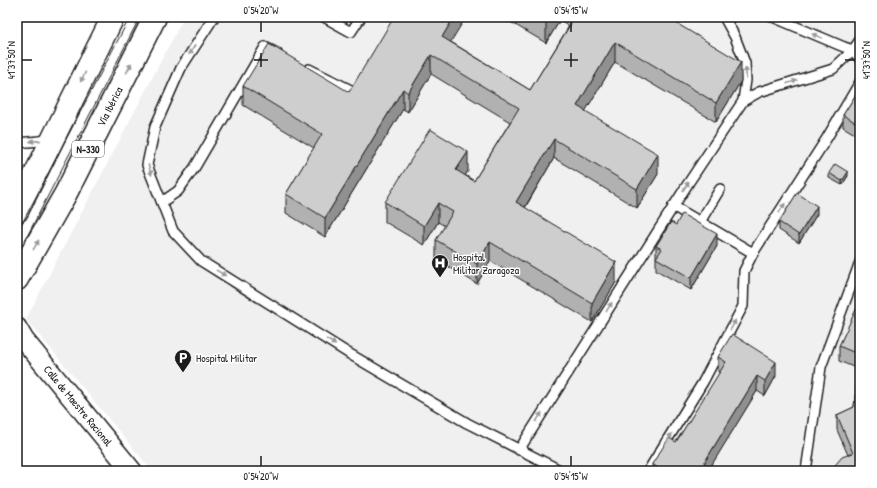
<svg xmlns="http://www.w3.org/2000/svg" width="877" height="488" viewBox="0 0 877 488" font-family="'Patrick Hand',sans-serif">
	<rect width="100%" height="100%" fill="#fff"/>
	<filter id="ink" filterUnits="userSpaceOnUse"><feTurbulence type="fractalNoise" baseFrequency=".025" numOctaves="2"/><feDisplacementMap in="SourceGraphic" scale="8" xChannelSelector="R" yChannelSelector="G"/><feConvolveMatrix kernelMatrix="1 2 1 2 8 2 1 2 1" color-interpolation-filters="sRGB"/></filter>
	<g filter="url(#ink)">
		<polygon fill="#f0f0f0" points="184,17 860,17 860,471 152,471 26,319"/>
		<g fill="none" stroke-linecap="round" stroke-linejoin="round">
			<defs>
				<g id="service">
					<polyline points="214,17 181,68 155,127 147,165 173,231 201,261 348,353 467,423 562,471"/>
					<polyline points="324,17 351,32 361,17"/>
					<polyline points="773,17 844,47 853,50 860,59"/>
					<polyline points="309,69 351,90"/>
					<polyline points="743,101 759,92 833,69 853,50 860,40"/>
					<polyline points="17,143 40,141 51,138"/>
					<polyline points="162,202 178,191 195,167 265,47 277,53"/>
					<polyline points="673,206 753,253"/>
					<polyline points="700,222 720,189"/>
					<polyline points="519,450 689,182 743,101 746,80 745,63 735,37 724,17"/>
					<polyline points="648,471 703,382 743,306 744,271 753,253 825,141 860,82"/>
					<polyline points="806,471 821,367 860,262"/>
				</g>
				<g id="minor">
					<path id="s1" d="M17,328L24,340L132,471"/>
				</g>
				<g id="trunk">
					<polyline points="17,211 113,17"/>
					<path id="s2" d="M17,279L66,193L155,17"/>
				</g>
			</defs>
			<use href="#service" stroke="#1c1c1c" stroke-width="12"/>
			<use href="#minor" stroke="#1c1c1c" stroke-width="22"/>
			<use href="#trunk" stroke="#1c1c1c" stroke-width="25"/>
			<use href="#service" stroke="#fff" stroke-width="9"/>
			<use href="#minor" stroke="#fff" stroke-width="19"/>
			<use href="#trunk" stroke="#fff" stroke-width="22"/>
			<g stroke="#1c1c1c" stroke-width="1">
				<polyline points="17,233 130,17"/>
				<polyline points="17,256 140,17"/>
			</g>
		</g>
		<g fill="#b1b1b1" stroke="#1c1c1c">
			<polygon points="507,17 666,17 741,81 716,122 615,62 585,111 658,174 637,208 554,158 525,208 616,282 592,322 490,261 477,284 436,259 436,240 445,226 438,222 424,245 385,222 385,202 468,171 465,175 474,181 510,122 431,74 408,112 403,109 325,237 286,213 286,194 314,148 243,105 243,86 349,92 451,42 530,90 569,26 560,20 546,43 507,20"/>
			<polygon points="860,88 860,137 843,127 843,115"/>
			<polygon points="829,173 848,176 842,185 829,178"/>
			<polygon points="817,214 799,243 779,230 779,222"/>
			<polygon points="676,225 717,246 691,290 656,270 656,246"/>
			<polygon points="860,303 860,471 848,455 837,430 837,415 854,407 858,369 839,361 839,346"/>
			<polygon points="718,357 776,376 765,396 757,391 710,467 716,471 652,471 652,464 676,442 720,373 718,372"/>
		</g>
		<g fill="#909090" stroke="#1c1c1c">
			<polygon points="454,17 466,17 442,56 442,37"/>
			<polygon points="550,17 560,17 560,20 546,43 546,23"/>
			<polygon points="615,42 615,62 577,125 577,106"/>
			<polygon points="431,55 431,74 408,112 408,93"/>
			<polygon points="741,62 741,81 716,122 716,103"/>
			<polygon points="403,89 403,109 325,237 325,218"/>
			<polygon points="554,139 554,158 516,222 516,202"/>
			<polygon points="468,152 468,171 456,190 456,170"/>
			<polygon points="658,154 658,174 637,208 637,189"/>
			<polygon points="848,172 848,176 842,185 842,181"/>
			<polygon points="438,203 438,222 424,245 424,226"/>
			<polygon points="817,206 817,214 799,243 799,235"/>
			<polygon points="717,234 717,246 691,290 691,278"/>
			<polygon points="490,242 490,261 477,284 477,264"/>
			<polygon points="616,262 616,282 592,322 592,303"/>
			<polygon points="776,362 776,376 765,396 765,381"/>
			<polygon points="757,376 757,391 708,471 704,463"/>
		</g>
		<g fill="#cecece" stroke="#1c1c1c">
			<polygon points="394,17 454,17 442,37 530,90 575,17 666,17 741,62 716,103 615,42 577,106 658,154 637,189 554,139 516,202 616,262 592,303 490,242 477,264 436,240 453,212 438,203 424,226 385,202 430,129 468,152 456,170 474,181 519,108 431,55 408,93 403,89 325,218 286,194 322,134 243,86 269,44 349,92"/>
			<polygon points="535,17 550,17 546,23"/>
			<polygon points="860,88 860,125 843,115"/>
			<polygon points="835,164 848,172 842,181 829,173"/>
			<polygon points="797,193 817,206 799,235 779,222"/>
			<polygon points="682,214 717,234 691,278 656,258 662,249 656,246 671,222 676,225"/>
			<polygon points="859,303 860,303 860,471 830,471 842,457 853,453 837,415 854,407 860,355 839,346"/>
			<polygon points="732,334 776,362 765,381 757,376 704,463 716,471 663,471 652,464 669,438 676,442 726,362 718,357"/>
		</g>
		<defs><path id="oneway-solid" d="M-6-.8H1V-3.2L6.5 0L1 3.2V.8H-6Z"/></defs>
		<g fill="#999">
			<use href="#oneway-solid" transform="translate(817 36) rotate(-157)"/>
			<use href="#oneway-solid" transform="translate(192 50) rotate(123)"/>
			<use href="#oneway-solid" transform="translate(129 68) rotate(-63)"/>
			<use href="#oneway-solid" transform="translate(746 73) rotate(-93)"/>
			<use href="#oneway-solid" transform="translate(83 77) rotate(117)"/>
			<use href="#oneway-solid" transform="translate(792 82) rotate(-17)"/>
			<use href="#oneway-solid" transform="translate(35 141) rotate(175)"/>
			<use href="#oneway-solid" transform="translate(150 170) rotate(72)"/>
			<use href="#oneway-solid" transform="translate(686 186) rotate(-57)"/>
			<use href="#oneway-solid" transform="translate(782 208) rotate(-58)"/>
			<use href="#oneway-solid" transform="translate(36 245) rotate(-60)"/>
			<use href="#oneway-solid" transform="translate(221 273) rotate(31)"/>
			<use href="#oneway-solid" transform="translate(609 307) rotate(-58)"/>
			<use href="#oneway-solid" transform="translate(733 325) rotate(-62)"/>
			<use href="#oneway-solid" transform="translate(331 342) rotate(32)"/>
			<use href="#oneway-solid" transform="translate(539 417) rotate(-58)"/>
			<use href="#oneway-solid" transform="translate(669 438) rotate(-58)"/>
		</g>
	</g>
	<path fill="none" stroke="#1c1c1c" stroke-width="1.5" d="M261,22V32M571,22V32M261,53V67M571,53V67M22,60H32M254,60H268M564,60H578M845,60H855M261,456V466M571,456V466"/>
	<defs>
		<symbol id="hospital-pin" viewBox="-11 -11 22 30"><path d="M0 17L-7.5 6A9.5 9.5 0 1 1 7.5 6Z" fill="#1c1c1c" stroke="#fff"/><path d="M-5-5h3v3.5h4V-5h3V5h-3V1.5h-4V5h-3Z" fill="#fff"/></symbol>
		<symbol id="parking-pin" viewBox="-11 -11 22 30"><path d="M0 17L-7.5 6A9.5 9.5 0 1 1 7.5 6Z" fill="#1c1c1c" stroke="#fff"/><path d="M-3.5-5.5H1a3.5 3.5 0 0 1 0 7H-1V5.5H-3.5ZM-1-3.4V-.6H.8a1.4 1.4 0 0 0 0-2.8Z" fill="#fff"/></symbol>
	</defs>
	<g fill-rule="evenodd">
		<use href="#hospital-pin" x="430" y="253" width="20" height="27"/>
		<use href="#parking-pin" x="173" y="348" width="20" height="27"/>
	</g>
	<g text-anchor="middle" stroke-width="3" stroke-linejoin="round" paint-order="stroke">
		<rect fill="#fff" stroke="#606060" stroke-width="1" x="72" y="141" width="32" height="16" rx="3"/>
		<g font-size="10" font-weight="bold" fill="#1c1c1c">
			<text x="88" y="153">N-330</text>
		</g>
		<g font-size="11" fill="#1c1c1c" stroke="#fff">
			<text dy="4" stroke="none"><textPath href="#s2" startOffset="196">Vía Ibérica</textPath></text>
			<text dy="4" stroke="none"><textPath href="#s1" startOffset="99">Calle de Maestre Racional</textPath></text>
		</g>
		<g font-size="11" fill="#1c1c1c" stroke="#fff" text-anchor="start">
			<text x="453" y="261">Hospital<tspan x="453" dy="13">Militar Zaragoza</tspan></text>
			<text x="196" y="362">Hospital Militar</text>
		</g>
	</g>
	<rect width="877" height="488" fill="none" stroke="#fff" stroke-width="44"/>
	<rect x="22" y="22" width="833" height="444" fill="none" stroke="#1c1c1c" stroke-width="1.5"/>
	<g font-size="10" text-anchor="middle" fill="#1c1c1c">
		<text x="261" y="14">0°54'20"W</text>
		<text x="571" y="14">0°54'15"W</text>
		<text transform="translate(11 60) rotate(-90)" y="4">41°37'50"N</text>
		<text transform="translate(866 60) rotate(-90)" y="4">41°37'50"N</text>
		<text x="261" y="480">0°54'20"W</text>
		<text x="571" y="480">0°54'15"W</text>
	</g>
</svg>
